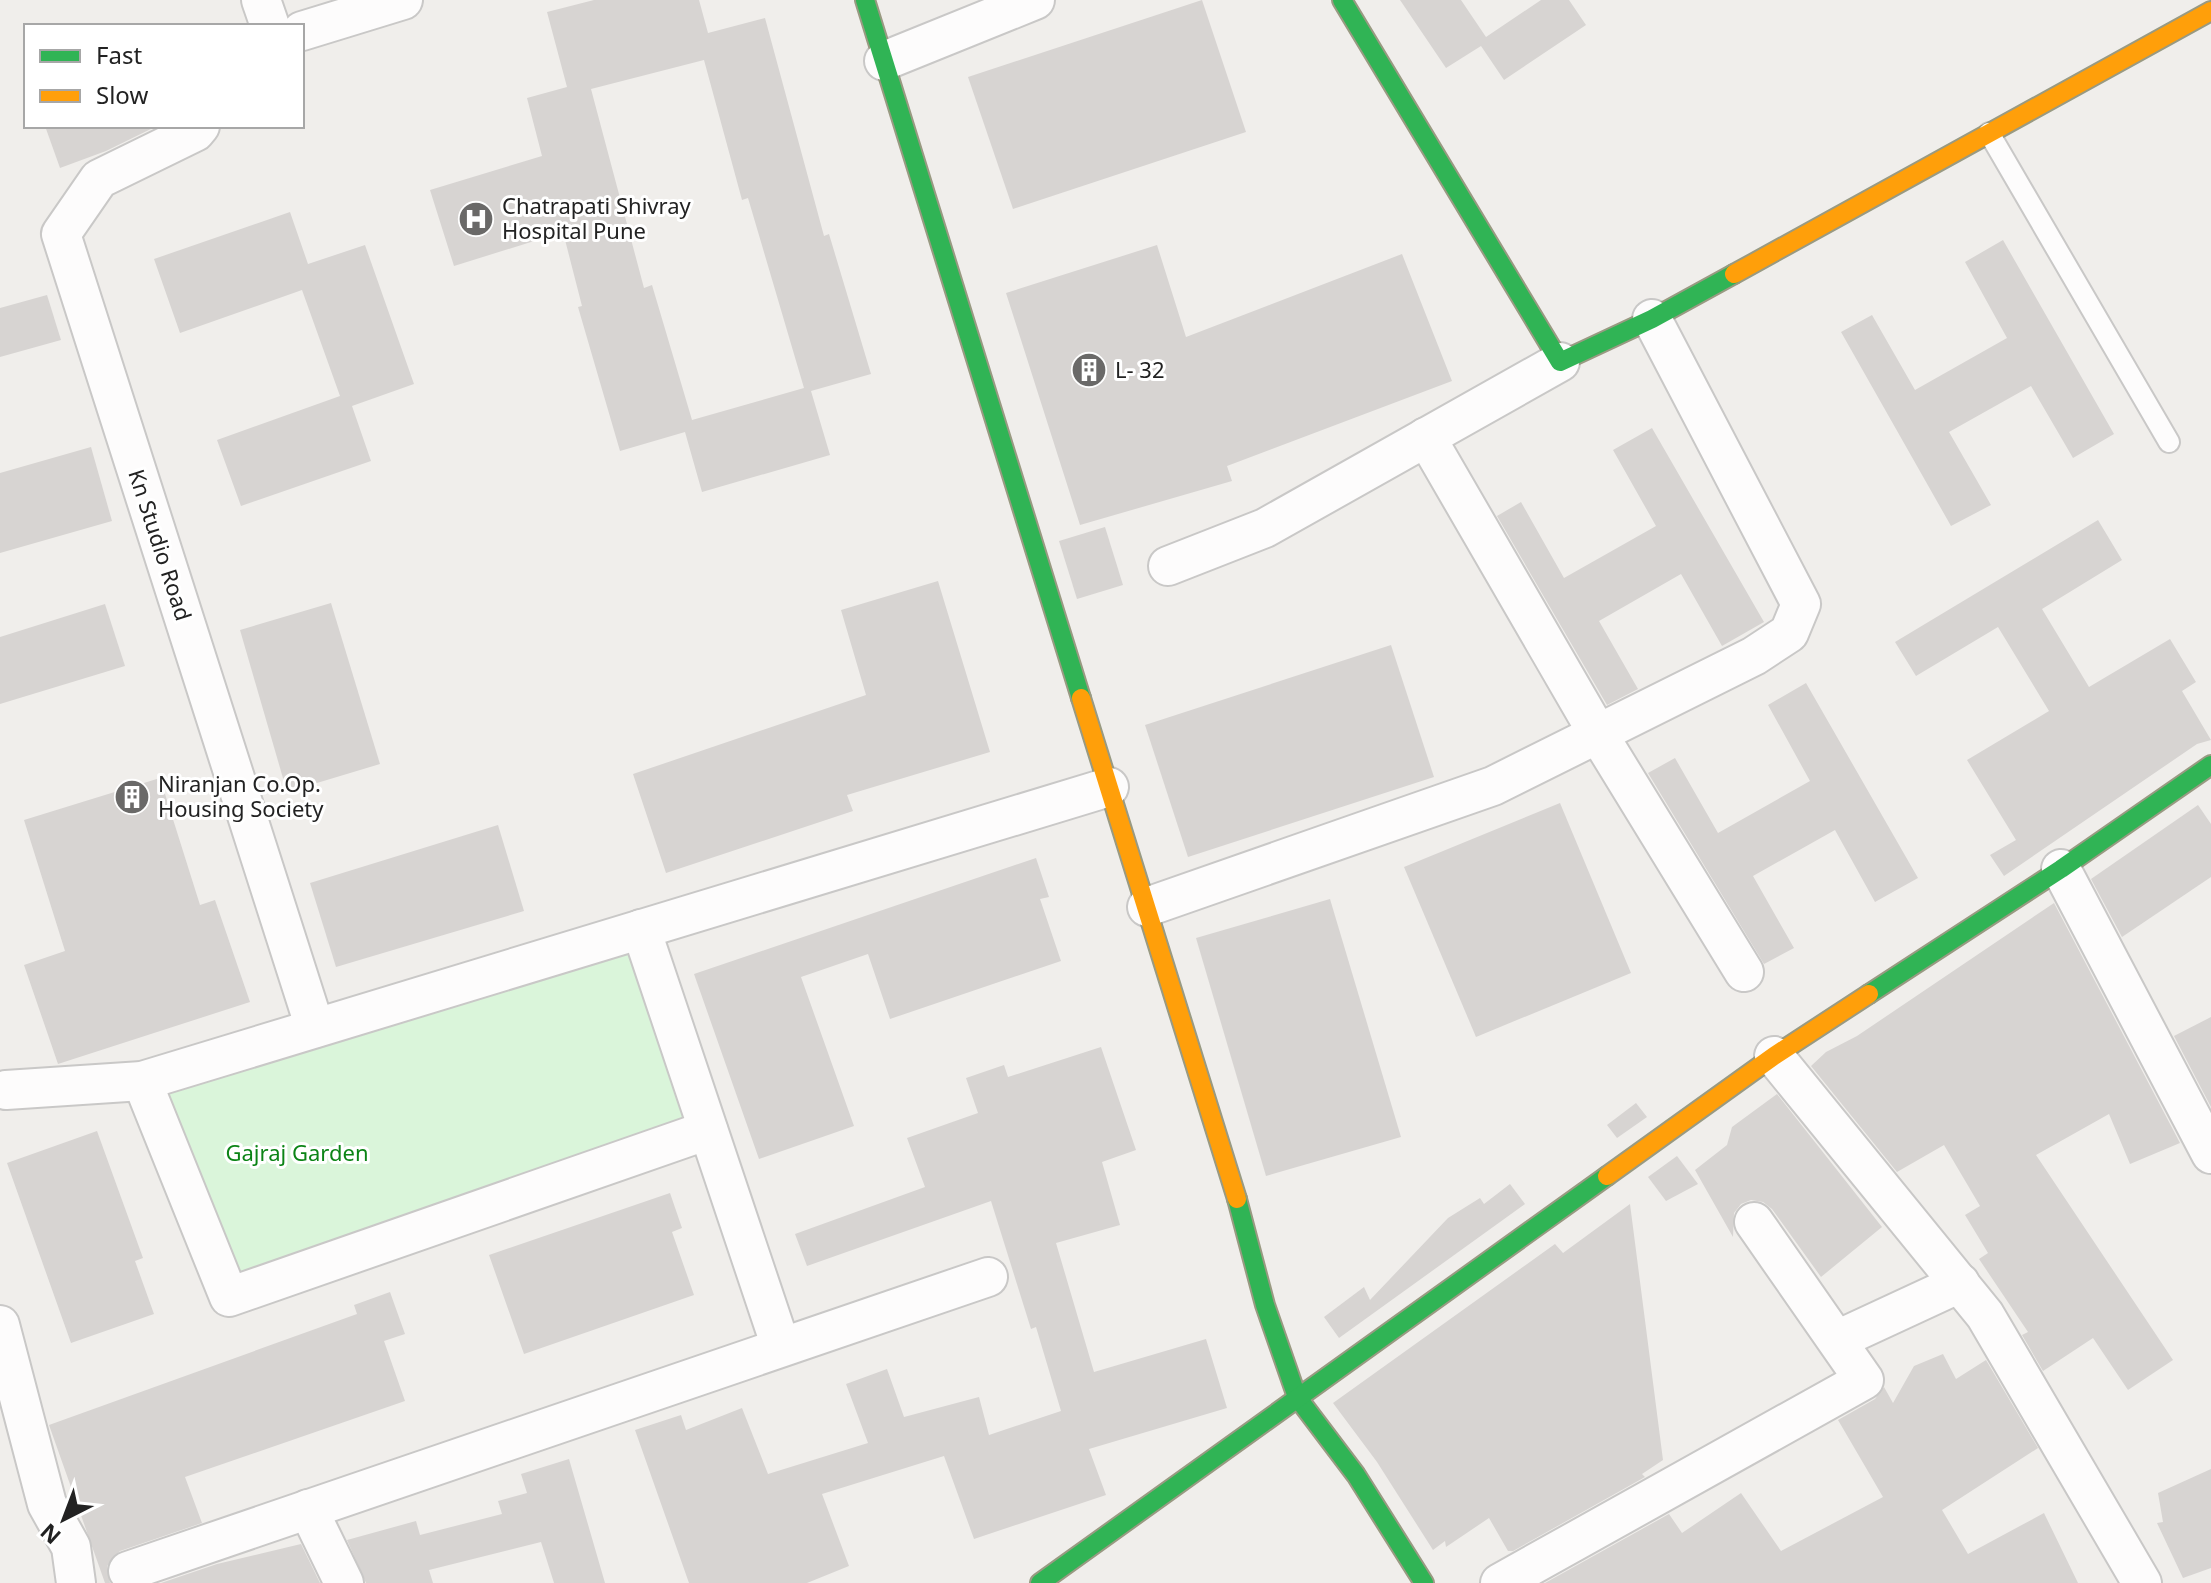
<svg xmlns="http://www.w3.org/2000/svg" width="2211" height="1583" viewBox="0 0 2211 1583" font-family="'Noto Sans',sans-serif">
	<rect width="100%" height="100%" fill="#f0eeeb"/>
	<polygon fill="#daf5da" points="641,929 708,1130 229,1297 142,1081"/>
	<g fill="#d7d4d2" fill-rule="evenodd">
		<path d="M594,0H699L708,33L765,18L824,236L829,234L871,374L811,391L830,455L702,492L685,432L620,451L578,307L582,306L563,232L454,266L430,190L542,156L527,98L567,87L547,12ZM704,60L742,200L748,198L804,388L692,420L652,285L644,288L591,89Z"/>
		<polygon points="1202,0 1246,132 1013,209 968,77"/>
		<polygon points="1400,0 1461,0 1486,37 1541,0 1569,0 1586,25 1504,80 1481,46 1446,68"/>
		<polygon points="45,126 157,126 106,151 60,168"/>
		<polygon points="290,212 308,264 365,245 414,384 352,406 371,461 241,506 217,440 340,396 302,290 180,333 154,259"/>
		<polygon points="2003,240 2114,434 2073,458 2031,386 1949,432 1991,505 1951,526 1841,332 1872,315 1915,390 2007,338 1965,262"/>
		<polygon points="1157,245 1186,337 1402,254 1452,381 1227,466 1232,481 1080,525 1006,293"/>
		<polygon points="47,295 61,340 0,357 0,308"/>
		<polygon points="1652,428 1764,622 1722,646 1681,574 1599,621 1638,689 1607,705 1497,516 1521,502 1564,578 1656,526 1613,450"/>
		<polygon points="91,447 112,521 0,553 0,473"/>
		<polygon points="2098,520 2122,560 2042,609 2089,687 2170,639 2196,682 2182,691 2211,740 2197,744 2004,876 1990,855 2016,840 1967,760 2049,711 1998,627 1916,676 1895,642"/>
		<polygon points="1105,527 1123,585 1077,599 1059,541"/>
		<polygon points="938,581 990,752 847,795 853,811 666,873 633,774 866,695 841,610"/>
		<polygon points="331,603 380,764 287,792 240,630"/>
		<polygon points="105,604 125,666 0,704 0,637"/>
		<polygon points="1391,645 1434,777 1188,857 1145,725"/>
		<polygon points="1806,683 1918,878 1875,902 1835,830 1753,876 1794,948 1764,964 1648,773 1675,758 1718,833 1810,781 1768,705"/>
		<polygon points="160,778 200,905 215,900 250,1002 58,1064 24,965 65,951 24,820"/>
		<polygon points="1560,803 1631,973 1476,1037 1404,867"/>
		<polygon points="2198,805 2211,824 2211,877 2122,937 2091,879"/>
		<polygon points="498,825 524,911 336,967 310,883"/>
		<polygon points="1036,858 1049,897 1040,899 1061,961 890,1019 868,954 801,977 854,1126 759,1159 694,974"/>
		<polygon points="1330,899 1401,1137 1266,1176 1196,938"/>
		<polygon points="2054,903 2180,1143 2130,1164 2109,1114 2036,1155 2173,1360 2128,1390 2093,1338 2043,1371 2022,1335 2028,1332 1979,1259 1988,1253 1965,1215 1980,1206 1944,1145 1897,1172 1811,1066 1826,1052 1857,1036"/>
		<polygon points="2211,1017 2211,1107 2174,1036"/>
		<polygon points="1101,1047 1136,1150 1102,1162 1120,1225 1056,1243 1094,1372 1206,1339 1227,1408 1089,1449 1106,1495 974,1539 944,1456 822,1494 849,1566 807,1583 689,1583 635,1430 681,1415 686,1430 742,1408 768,1474 868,1443 846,1384 887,1369 904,1417 979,1397 989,1435 1061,1411 1036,1327 1031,1329 991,1201 807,1266 795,1234 925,1187 907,1138 978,1113 966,1078 1004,1065 1008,1077"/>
		<polygon points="1777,1094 1882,1227 1821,1277 1772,1209 1763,1202 1751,1200 1741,1204 1734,1213 1733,1237 1695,1170 1727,1145 1732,1127"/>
		<polygon points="1636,1103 1647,1117 1617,1138 1607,1125"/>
		<polygon points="97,1131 143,1258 135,1261 154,1314 71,1343 7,1163"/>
		<polygon points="1677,1156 1698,1184 1666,1201 1648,1177"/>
		<polygon points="1510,1184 1525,1204 1339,1338 1324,1317 1364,1287 1370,1300 1448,1218 1480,1198 1484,1204"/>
		<polygon points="670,1193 682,1228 672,1232 694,1295 524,1354 489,1255"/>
		<polygon points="1630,1204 1663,1460 1642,1474 1645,1477 1513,1551 1508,1551 1489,1518 1446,1547 1445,1541 1433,1550 1377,1462 1333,1403 1555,1244 1563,1253"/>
		<polygon points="390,1292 405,1334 384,1341 405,1401 185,1477 202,1523 120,1551 107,1566 110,1583 105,1583 49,1425 357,1314 354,1305"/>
		<polygon points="1943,1354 1956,1379 1986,1360 2038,1448 1942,1510 1968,1554 2044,1513 2078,1583 1545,1583 1669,1514 1682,1533 1741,1493 1781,1551 1883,1497 1838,1420 1875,1399 1884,1387 1893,1403 1914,1366"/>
		<polygon points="569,1459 605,1583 554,1583 541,1542 429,1570 433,1583 366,1583 347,1540 416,1521 420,1535 502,1514 498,1501 527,1493 521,1474"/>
		<polygon points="2211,1469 2211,1568 2183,1578 2157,1523 2163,1522 2158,1493"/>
		<polygon points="301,1544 320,1583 161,1583 217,1564"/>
	</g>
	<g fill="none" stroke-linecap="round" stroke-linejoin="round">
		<defs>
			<polyline id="lane" points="1989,133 2169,442"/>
			<g id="street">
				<polyline points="261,0 270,26"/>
				<polyline points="302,31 403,0"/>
				<polyline points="884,61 1035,0"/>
				<polyline points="200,126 195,132 99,179 61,234 315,1028"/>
				<polyline points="1426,437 1598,734 1744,972"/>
				<polyline points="1168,566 1265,528 1560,362"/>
				<polyline points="2061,869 2211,1154"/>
				<polyline points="1147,907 1493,786 1754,656 1789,633 1801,604 1652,319"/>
				<polyline points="641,929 781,1347"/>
				<polyline points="1774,1056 1985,1315 2142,1583"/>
				<polyline points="142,1081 229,1297 708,1130"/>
				<polyline points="6,1090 142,1081 1109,787"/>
				<polyline points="0,1325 47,1504 71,1547 76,1583"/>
				<polyline points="1837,1340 1960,1283"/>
				<polyline points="308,1509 344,1583"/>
				<polyline points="128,1571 988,1277"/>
				<polyline points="1500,1583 1864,1380 1754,1222"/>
			</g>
			<g id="fast">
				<polyline points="865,0 1081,698"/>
				<polyline points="1342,0 1560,362 1652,319 1734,274"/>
				<polyline points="1869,994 2061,869 2211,765"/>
				<polyline points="1237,1199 1265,1305 1297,1397 1356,1475 1424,1583"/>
				<polyline points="1040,1583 1607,1176"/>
			</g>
			<g id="slow">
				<polyline points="1734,274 2211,11"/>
				<polyline points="1081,698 1237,1199"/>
				<polyline points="1607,1176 1774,1056 1869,994"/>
			</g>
		</defs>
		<use href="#lane" stroke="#c9c8c7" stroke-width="24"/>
		<use href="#street" stroke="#c9c8c7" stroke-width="42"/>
		<use href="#fast" stroke="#999a82" stroke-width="22"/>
		<use href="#slow" stroke="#999a82" stroke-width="22"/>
		<use href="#lane" stroke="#fdfcfc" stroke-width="20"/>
		<use href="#street" stroke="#fdfcfc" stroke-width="38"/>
		<use href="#fast" stroke="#30b455" stroke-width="18"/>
		<use href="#slow" stroke="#ff9f0a" stroke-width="18"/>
	</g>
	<defs>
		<symbol id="hospital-disc" viewBox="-11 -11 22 22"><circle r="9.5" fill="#6a6968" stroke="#fff"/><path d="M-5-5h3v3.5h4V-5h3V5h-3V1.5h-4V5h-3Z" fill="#fff"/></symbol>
		<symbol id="building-disc" viewBox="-11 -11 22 22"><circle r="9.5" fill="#6a6968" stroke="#fff"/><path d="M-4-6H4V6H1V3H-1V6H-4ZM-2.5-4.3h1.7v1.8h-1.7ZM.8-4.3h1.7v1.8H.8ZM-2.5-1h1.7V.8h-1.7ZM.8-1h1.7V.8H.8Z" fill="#fff"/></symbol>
	</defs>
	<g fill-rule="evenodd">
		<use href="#hospital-disc" x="456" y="199" width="40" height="40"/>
		<use href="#building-disc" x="1069" y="350" width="40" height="40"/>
		<use href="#building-disc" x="112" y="777" width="40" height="40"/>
	</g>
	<g text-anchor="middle" stroke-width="6" stroke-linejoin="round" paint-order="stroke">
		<g font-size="22" fill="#222" stroke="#fff" text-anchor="start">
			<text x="502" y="214">Chatrapati Shivray<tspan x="502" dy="25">Hospital Pune</tspan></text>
			<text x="1115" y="378">L- 32</text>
			<text x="158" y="792">Niranjan Co.Op.<tspan x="158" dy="25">Housing Society</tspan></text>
		</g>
		<g font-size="22" fill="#222" stroke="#fff">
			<text transform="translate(160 545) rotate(72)" y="8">Kn Studio Road</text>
		</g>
		<g font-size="22" fill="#0c8416" stroke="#fff">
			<text x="297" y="1161">Gajraj Garden</text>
		</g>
	</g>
	<rect x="24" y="24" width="280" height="104" fill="#ffffff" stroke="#a7a7a7" stroke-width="2"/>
	<rect x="40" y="50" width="40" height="12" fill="#30b455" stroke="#a7a7a7" stroke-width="2"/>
	<text x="96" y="64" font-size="24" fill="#222222">Fast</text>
	<rect x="40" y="90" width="40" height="12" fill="#ff9f0a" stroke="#a7a7a7" stroke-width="2"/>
	<text x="96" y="104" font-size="24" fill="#222222">Slow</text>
	<g transform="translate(64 1519) rotate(222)" stroke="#ffffff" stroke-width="6" paint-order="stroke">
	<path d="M0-6L14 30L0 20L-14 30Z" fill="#222222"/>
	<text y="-12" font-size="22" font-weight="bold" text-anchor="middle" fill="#222222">N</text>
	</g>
</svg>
